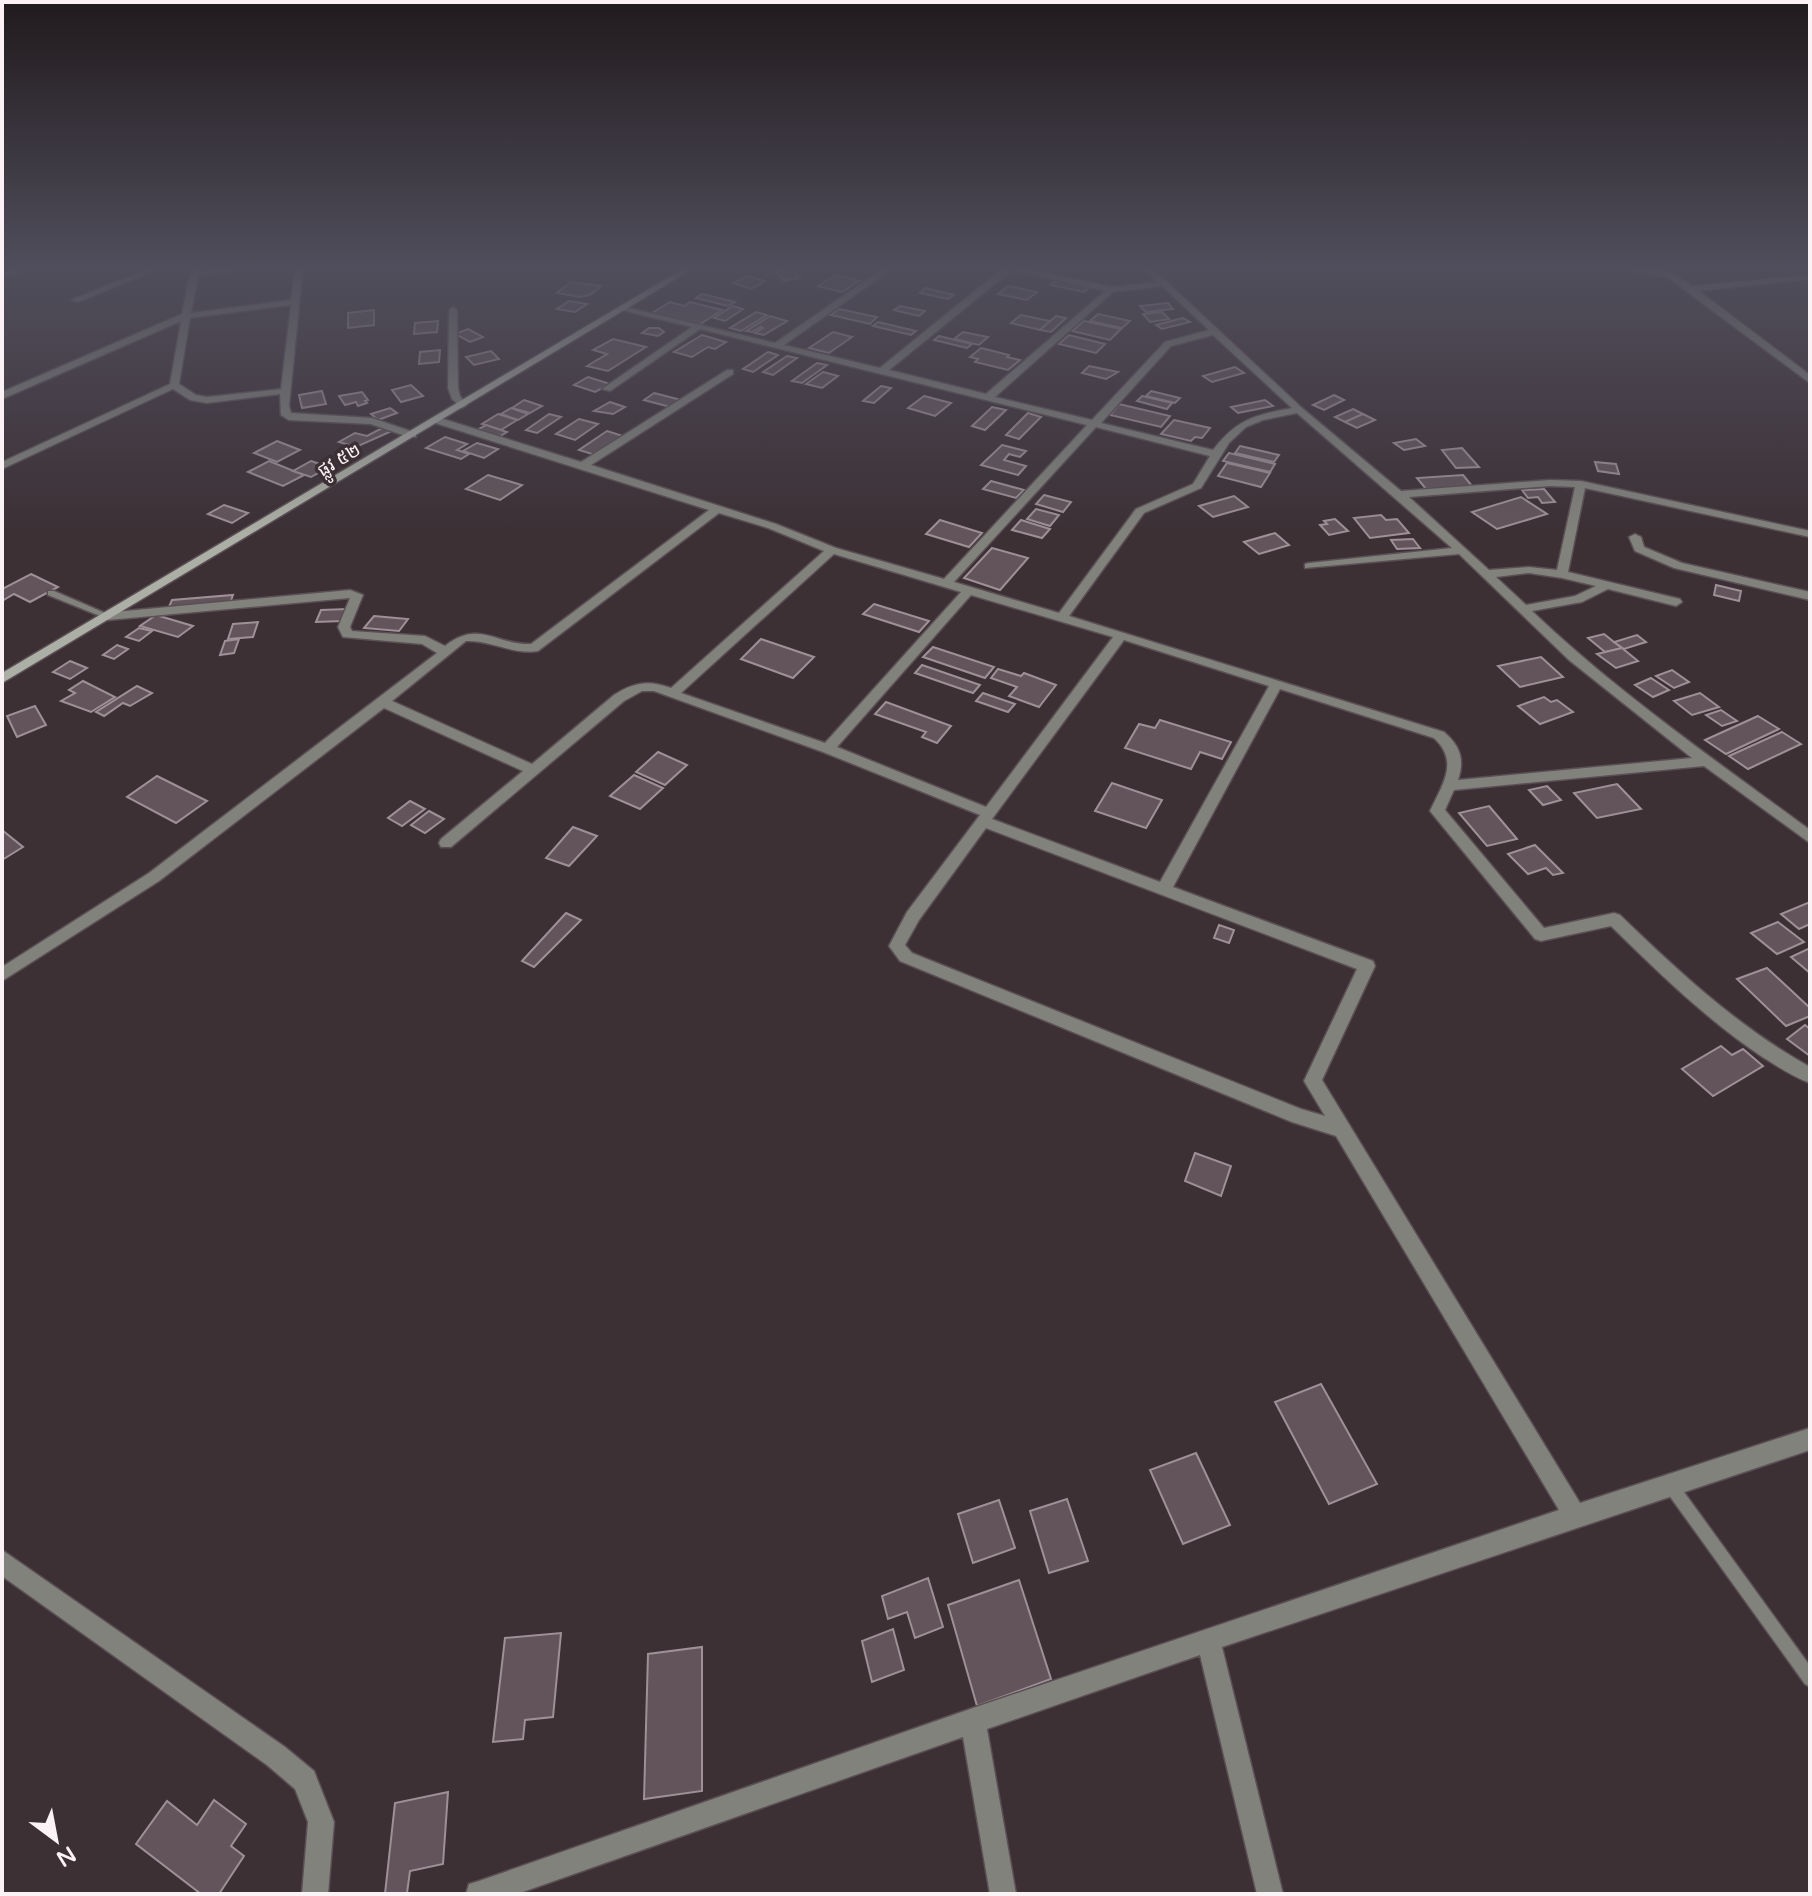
<svg xmlns="http://www.w3.org/2000/svg" width="1812" height="1896" viewBox="0 0 1812 1896" font-family="'Varela Round','Noto Sans Khmer',sans-serif">
	<rect width="100%" height="100%" fill="#3c3035"/>
	<g fill="#62545a" stroke="#9e9096" stroke-width="2">
		<polygon points="791,269 800,278 784,281 775,271"/>
		<polygon points="836,275 859,281 842,292 818,286"/>
		<polygon points="747,276 765,281 751,289 733,283"/>
		<polygon points="1056,281 1089,288 1084,292 1051,285"/>
		<polygon points="571,282 601,286 590,295 580,297 557,293"/>
		<polygon points="1008,286 1037,292 1027,300 998,294"/>
		<polygon points="925,288 954,295 948,299 920,293"/>
		<polygon points="702,294 735,302 728,306 696,298"/>
		<polygon points="569,301 587,304 575,312 557,309"/>
		<polygon points="670,302 684,306 690,302 722,310 699,325 652,313"/>
		<polygon points="1168,303 1173,309 1146,312 1140,306"/>
		<polygon points="733,306 743,309 725,321 714,318"/>
		<polygon points="900,306 925,311 919,316 894,310"/>
		<polygon points="839,309 877,317 870,324 831,315"/>
		<polygon points="374,310 374,325 348,328 348,313"/>
		<polygon points="756,312 767,315 741,331 730,328"/>
		<polygon points="1162,312 1169,319 1150,322 1143,314"/>
		<polygon points="1098,314 1130,321 1122,328 1090,321"/>
		<polygon points="1021,315 1050,321 1040,330 1011,323"/>
		<polygon points="770,316 787,321 764,335 755,333 763,328 761,327 752,332 746,331"/>
		<polygon points="1056,316 1066,318 1051,332 1040,330"/>
		<polygon points="1183,318 1190,322 1162,329 1156,325"/>
		<polygon points="438,321 437,332 414,334 415,323"/>
		<polygon points="1084,321 1121,329 1110,340 1072,331"/>
		<polygon points="878,322 916,331 911,335 873,326"/>
		<polygon points="659,328 664,332 658,336 642,333 649,328"/>
		<polygon points="468,329 483,337 470,342 455,334"/>
		<polygon points="833,332 852,337 829,353 809,348"/>
		<polygon points="963,332 988,337 979,345 954,339"/>
		<polygon points="702,335 726,342 715,349 708,347 692,357 674,352"/>
		<polygon points="1069,335 1105,344 1096,353 1059,344"/>
		<polygon points="939,336 972,344 967,348 934,340"/>
		<polygon points="613,339 646,347 608,371 587,366 607,354 593,350"/>
		<polygon points="981,348 1009,355 1007,357 1020,360 1008,370 975,362 978,359 970,357"/>
		<polygon points="440,350 439,362 419,364 420,352"/>
		<polygon points="491,351 499,359 474,365 466,357"/>
		<polygon points="768,352 778,355 753,372 743,369"/>
		<polygon points="787,356 797,358 773,375 763,372"/>
		<polygon points="817,363 827,365 802,383 792,381"/>
		<polygon points="1089,366 1118,372 1106,379 1082,373"/>
		<polygon points="1235,367 1244,373 1212,382 1203,376"/>
		<polygon points="823,372 838,376 822,388 806,384"/>
		<polygon points="588,377 610,384 595,392 574,385"/>
		<polygon points="411,385 423,396 401,402 392,390"/>
		<polygon points="881,386 891,388 874,403 863,401"/>
		<polygon points="322,391 326,404 302,408 299,395"/>
		<polygon points="1151,391 1180,398 1175,403 1146,396"/>
		<polygon points="362,392 368,400 365,401 367,403 358,406 356,402 345,405 339,396"/>
		<polygon points="654,393 681,400 670,407 644,400"/>
		<polygon points="1334,395 1344,400 1324,410 1313,405"/>
		<polygon points="924,396 951,403 935,416 908,408"/>
		<polygon points="1142,396 1172,403 1167,409 1137,401"/>
		<polygon points="524,400 542,406 530,413 512,408"/>
		<polygon points="1265,400 1273,406 1238,413 1231,407"/>
		<polygon points="610,402 625,407 613,414 594,411"/>
		<polygon points="1119,404 1170,416 1161,427 1110,415"/>
		<polygon points="992,407 1006,410 985,430 972,426"/>
		<polygon points="390,408 397,413 378,420 371,414"/>
		<polygon points="511,408 528,414 518,420 501,414"/>
		<polygon points="1353,409 1363,414 1345,422 1335,417"/>
		<polygon points="1028,413 1041,417 1019,439 1006,435"/>
		<polygon points="498,414 517,420 501,430 482,424"/>
		<polygon points="549,414 561,417 537,433 526,430"/>
		<polygon points="1363,414 1375,420 1357,428 1345,422"/>
		<polygon points="579,419 598,424 575,440 556,434"/>
		<polygon points="1174,420 1210,428 1202,438 1195,437 1191,441 1161,434"/>
		<polygon points="486,425 507,432 497,438 475,431"/>
		<polygon points="382,428 392,431 356,447 339,442 355,433 367,436"/>
		<polygon points="607,431 623,436 595,455 579,450"/>
		<polygon points="445,437 467,444 457,450 469,454 461,459 426,448"/>
		<polygon points="1416,439 1425,446 1404,450 1394,443"/>
		<polygon points="277,441 300,450 277,462 254,453"/>
		<polygon points="477,443 498,449 484,458 463,451"/>
		<polygon points="1002,445 1026,451 1020,457 1009,454 1004,460 1026,466 1018,475 981,465"/>
		<polygon points="1240,446 1279,455 1274,462 1235,453"/>
		<polygon points="1462,448 1479,467 1456,468 1442,450"/>
		<polygon points="1229,453 1275,464 1270,472 1223,461"/>
		<polygon points="269,461 304,475 283,486 248,472"/>
		<polygon points="311,461 329,467 311,477 293,471"/>
		<polygon points="1595,462 1616,464 1619,474 1598,471"/>
		<polygon points="1227,463 1270,473 1261,487 1218,476"/>
		<polygon points="488,475 522,485 500,500 466,489"/>
		<polygon points="1463,475 1472,486 1426,489 1417,478"/>
		<polygon points="991,481 1024,490 1016,498 983,489"/>
		<polygon points="1544,489 1555,502 1542,503 1538,497 1528,498 1522,490"/>
		<polygon points="1044,495 1071,502 1063,512 1036,504"/>
		<polygon points="1234,496 1248,507 1213,517 1199,506"/>
		<polygon points="1521,497 1547,514 1497,529 1472,512"/>
		<polygon points="224,505 248,513 232,523 208,514"/>
		<polygon points="1036,509 1059,515 1050,526 1027,519"/>
		<polygon points="1381,515 1386,520 1397,519 1409,533 1370,538 1354,518"/>
		<polygon points="1335,519 1348,531 1329,535 1320,525 1327,524 1324,521"/>
		<polygon points="940,520 982,533 969,547 926,534"/>
		<polygon points="1021,520 1050,529 1042,538 1012,530"/>
		<polygon points="1275,533 1289,545 1259,554 1244,542"/>
		<polygon points="1413,539 1420,548 1397,549 1391,540"/>
		<polygon points="992,548 1028,558 1000,590 964,578"/>
		<polygon points="31,574 58,587 30,602 14,594 2,601 2,589"/>
		<polygon points="1716,585 1741,591 1739,601 1714,595"/>
		<polygon points="233,595 230,603 168,609 172,600"/>
		<polygon points="874,604 929,621 919,632 863,614"/>
		<polygon points="347,609 342,621 316,622 321,610"/>
		<polygon points="156,615 193,626 178,637 140,626"/>
		<polygon points="374,616 408,619 399,631 364,628"/>
		<polygon points="258,622 253,637 228,639 233,624"/>
		<polygon points="139,628 152,631 139,641 126,637"/>
		<polygon points="1604,634 1614,642 1622,648 1605,652 1588,638"/>
		<polygon points="1637,635 1646,642 1624,649 1614,642"/>
		<polygon points="239,639 234,653 220,655 225,641"/>
		<polygon points="761,639 814,657 793,678 741,659"/>
		<polygon points="117,645 128,649 114,659 103,655"/>
		<polygon points="933,647 994,667 985,678 923,657"/>
		<polygon points="1622,648 1638,661 1616,668 1597,654"/>
		<polygon points="1541,657 1563,677 1520,687 1498,666"/>
		<polygon points="70,661 87,668 70,679 53,672"/>
		<polygon points="922,665 980,685 973,693 915,673"/>
		<polygon points="998,669 1021,676 1024,673 1056,685 1039,707 1009,696 1017,687 991,678"/>
		<polygon points="1672,670 1689,682 1674,688 1656,676"/>
		<polygon points="1651,678 1669,690 1653,697 1635,685"/>
		<polygon points="83,681 115,697 91,712 61,701 75,693 69,690"/>
		<polygon points="137,686 152,693 130,706 123,703 104,716 96,712"/>
		<polygon points="983,693 1015,704 1008,712 976,701"/>
		<polygon points="1700,693 1719,707 1692,715 1674,701"/>
		<polygon points="1544,697 1551,702 1557,700 1573,712 1540,724 1518,706"/>
		<polygon points="886,702 951,726 937,743 922,737 926,732 875,714"/>
		<polygon points="35,706 46,725 17,737 7,716"/>
		<polygon points="1721,710 1737,721 1722,726 1706,715"/>
		<polygon points="1758,716 1779,729 1726,754 1705,740"/>
		<polygon points="1160,720 1231,742 1222,759 1200,752 1191,769 1125,748 1139,724 1155,728"/>
		<polygon points="1782,732 1801,744 1748,769 1729,756"/>
		<polygon points="658,752 687,765 665,785 636,772"/>
		<polygon points="634,775 663,788 640,809 610,796"/>
		<polygon points="157,776 207,801 176,823 127,797"/>
		<polygon points="1112,783 1162,800 1146,828 1095,811"/>
		<polygon points="1617,784 1641,809 1597,818 1574,793"/>
		<polygon points="1547,786 1561,800 1543,805 1529,790"/>
		<polygon points="410,801 425,809 402,826 388,818"/>
		<polygon points="1489,806 1517,839 1487,846 1459,813"/>
		<polygon points="429,811 444,819 425,833 411,825"/>
		<polygon points="573,827 597,836 569,866 546,858"/>
		<polygon points="2,830 23,847 2,860"/>
		<polygon points="1535,845 1563,873 1553,875 1546,868 1528,874 1508,854"/>
		<polygon points="1810,902 1810,924 1799,929 1781,914"/>
		<polygon points="566,913 581,920 534,967 522,961"/>
		<polygon points="1778,922 1804,942 1777,954 1751,933"/>
		<polygon points="1219,925 1234,930 1229,943 1214,938"/>
		<polygon points="1810,948 1810,973 1791,957"/>
		<polygon points="1767,968 1810,1008 1810,1016 1786,1026 1737,979"/>
		<polygon points="1805,1025 1810,1029 1810,1056 1787,1039"/>
		<polygon points="1721,1046 1732,1055 1743,1049 1763,1066 1713,1096 1682,1069"/>
		<polygon points="1195,1153 1231,1166 1221,1196 1185,1181"/>
		<polygon points="1321,1384 1377,1484 1329,1504 1275,1402"/>
		<polygon points="1196,1453 1230,1525 1183,1544 1150,1470"/>
		<polygon points="1067,1499 1088,1561 1049,1573 1030,1511"/>
		<polygon points="999,1500 1015,1548 973,1563 958,1514"/>
		<polygon points="928,1578 943,1627 915,1638 907,1612 888,1619 882,1596"/>
		<polygon points="1019,1580 1051,1679 977,1706 948,1605"/>
		<polygon points="893,1629 904,1670 872,1682 862,1641"/>
		<polygon points="561,1633 553,1717 525,1720 523,1739 493,1742 505,1638"/>
		<polygon points="702,1647 702,1791 644,1799 648,1654"/>
		<polygon points="448,1792 443,1864 410,1871 407,1893 385,1894 395,1803"/>
		<polygon points="214,1800 246,1824 231,1846 244,1856 219,1894 201,1894 136,1844 167,1801 197,1825"/>
	</g>
	<g fill="none" stroke-linecap="round" stroke-linejoin="round">
		<defs>
			<g id="lane">
				<polygon points="48,591 54,591 112,616 111,618 105,618 48,595"/>
				<polygon points="1671,1479 1676,1481 1810,1666 1810,1687 1805,1684 1666,1491 1664,1486 1666,1481"/>
			</g>
			<g id="street">
				<polygon points="18,267 30,267 2,278 2,273"/>
				<polygon points="152,267 164,267 78,302 71,300"/>
				<path d="M191,267H199L198,271L260,267L198,276L191,313L291,300L295,267H303L289,406L291,413L372,418L416,433V437H408L371,424L289,420L281,415L280,394L207,403L190,400L173,389L2,469V462L170,384L181,321L2,399V392L182,314ZM291,305L281,389L207,397L196,395L179,384L190,318Z"/>
				<path d="M885,267H895L784,345L880,368L1004,267H1020L1111,287L1157,282L1142,267H1151L1302,408L1401,491L1550,480L1581,481L1810,531V537L1585,488L1568,572L1680,599L1682,602L1676,606L1608,589L1582,602L1532,611C1618,693 1715,760 1810,830V843L1704,766L1454,790L1445,810L1544,928L1614,913L1620,915C1679,972 1738,1027 1810,1067V1083C1793,1077 1777,1066 1761,1056C1706,1019 1658,972 1611,926L1541,941L1535,939L1430,811C1442,785 1460,762 1434,738L1280,689L1173,887L1373,961L1375,966L1322,1080L1580,1503L1810,1428V1450L1222,1647L1283,1894H1257L1200,1655L987,1729L1016,1894H990L963,1737L517,1894H466L469,1884L479,1881L973,1708L1559,1510L1336,1136L1292,1122L900,961L889,946L907,912L980,815L823,752L654,691H642L624,701L451,847H441L439,843L441,839L523,771L384,708L159,881L2,981V967L149,873L437,653L422,644L343,637L338,627L350,598L108,620L102,616L104,613L350,590L363,595L350,627L352,631L425,636L445,646C479,619 495,645 531,644L709,510L432,422V418H440L581,462L727,370H733V374L591,465L776,524L836,548L944,579L1087,425L700,329L610,391L602,389L692,327L621,310V306L775,343ZM1012,270L1105,291L986,394L889,370ZM1162,286L1209,330L1165,342L1092,420L995,397L1113,292ZM1213,335L1292,408C1255,415 1237,419 1213,450L1101,423L1171,346ZM1297,413L1452,548L1309,563L1305,564V568L1459,554L1569,660L1692,758L1458,780C1465,759 1460,746 1444,732L1069,616L1144,513L1201,488L1229,443L1246,427L1263,420ZM1096,427L1210,456L1193,484L1136,509L1059,613L954,582ZM1550,486L1575,487L1557,570L1529,567L1489,570L1409,497ZM719,513L768,528L824,551L671,688C649,680 634,682 614,695L532,764L392,701L466,641C491,640 513,655 538,651ZM834,554L961,592L825,743L681,693ZM1529,573L1562,578L1596,586L1575,596L1526,605L1496,577ZM971,595L1113,637L986,807L837,747ZM1124,640L1269,686L1160,882L992,819ZM986,828L1357,969L1304,1081L1325,1116L1301,1109L912,953L905,945L919,920Z"/>
				<polygon points="1602,267 1658,271 1653,267 1663,267 1693,286 1810,275 1810,279 1699,291 1810,375 1810,383 1667,277"/>
				<polygon points="453,307 457,310 458,388 460,396 467,405 462,408 452,399 448,388 449,310"/>
				<polygon points="1635,534 1641,537 1644,547 1682,563 1810,592 1810,600 1674,568 1635,551 1629,537"/>
				<polygon points="2,1550 285,1747 314,1771 334,1822 328,1894 302,1894 308,1822 295,1789 267,1765 2,1576"/>
			</g>
			<polygon id="secondary" points="686,267 696,267 2,683 2,673"/>
		</defs>
		<use href="#lane" stroke="#5a4f54" stroke-width="3"/>
		<use href="#street" stroke="#5a4f54" stroke-width="3"/>
		<use href="#secondary" stroke="#5a4f54" stroke-width="3"/>
		<use href="#lane" fill="#81827c" fill-rule="evenodd"/>
		<use href="#street" fill="#81827c" fill-rule="evenodd"/>
		<use href="#secondary" fill="#acafa5" fill-rule="evenodd"/>
	</g>
	<linearGradient id="sky" x2="0" y2="1"><stop stop-color="#211a1d"/><stop offset="0.5" stop-color="#504e5c"/><stop offset="1" stop-color="#504e5c" stop-opacity="0"/></linearGradient>
	<rect width="1812" height="533" fill="url(#sky)"/>
	<g text-anchor="middle" stroke-width="7" stroke-linejoin="round" paint-order="stroke">
		<g font-size="18" fill="#faf2f5" stroke="#3c3035">
			<text transform="translate(339 460) rotate(-31)" y="6">ផ្លូវ ៥២</text>
		</g>
	</g>
	<rect width="1812" height="1896" fill="none" stroke="#faf2f5" stroke-width="8"/>
	<g transform="translate(56 1840) rotate(148)" stroke="#3c3035" stroke-width="6" paint-order="stroke">
	<path d="M0-6L14 30L0 20L-14 30Z" fill="#faf2f5"/>
	<text y="-12" font-size="22" font-weight="bold" text-anchor="middle" fill="#faf2f5">N</text>
	</g>
</svg>
